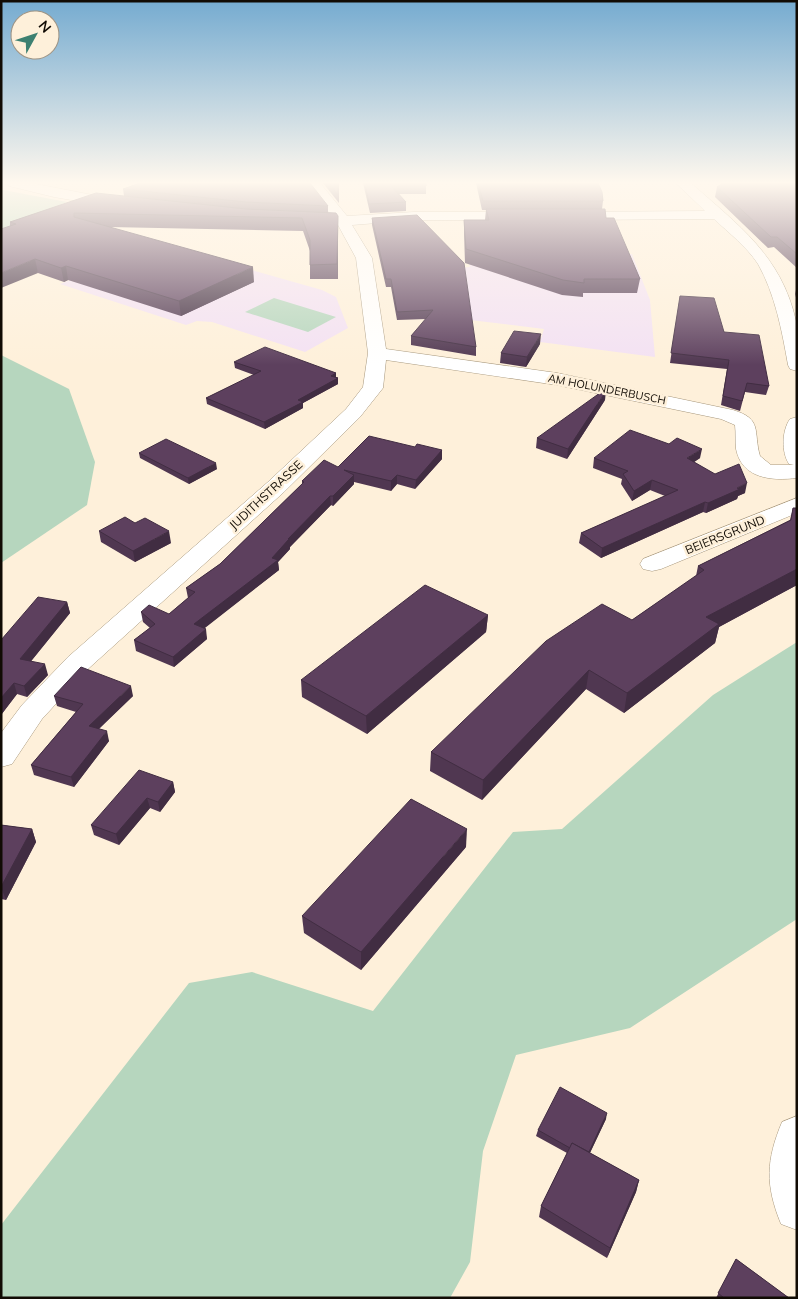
<svg xmlns="http://www.w3.org/2000/svg" width="798" height="1299" viewBox="0 0 798 1299" font-family="Mulish,sans-serif">
	<rect width="100%" height="100%" fill="#fef0da"/>
	<g fill="#f3e1f3">
		<polygon points="160,244 322,290 336,297 348,328 305,352 212,322 197,321 186,325 60,284"/>
		<polygon points="466,252 632,254 650,300 655,357 540,342 544,329 470,320 458,268 470,267"/>
	</g>
	<g fill="#b6d6be">
		<polygon points="1,189 3,190 67,202 1,230"/>
		<polygon points="274,298 336,317 308,332 245,312"/>
		<polygon points="1,355 69,389 95,462 87,505 1,563"/>
		<polygon points="797,642 797,919 630,1028 516,1055 483,1151 470,1262 450,1298 1,1298 1,1225 189,983 252,972 373,1011 513,832 562,829 713,695"/>
	</g>
	<g fill="none" stroke-linecap="round" stroke-linejoin="round">
		<defs>
			<g id="minor">
				<polygon points="7,183 31,183 118,200 125,204 118,208 54,197 9,186"/>
				<path d="M306,183H320L347,216L414,212H522L527,213L529,216L527,219L522,220H414L352,225L372,258L386,349L557,373L733,410C763,419 753,431 760,456L771,465H794L789,464C781,452 782,430 790,419L797,417V478C772,481 742,479 736,449C735,441 736,433 735,425L721,419L557,385L386,360L383,388L360,417L284,492L88,669L42,719L12,764L1,767V733L22,705L68,657L268,482L346,409L363,387L368,353L356,258L338,225L321,222L319,219L321,216L331,215Z"/>
				<path d="M676,183H691C738,225 781,255 796,321C798,336 797,355 797,371L790,369L788,365C782,331 775,294 758,264C747,247 729,233 714,219L568,220L563,219L561,216L563,213L568,212L705,211Z"/>
				<polygon points="797,498 797,513 661,569 652,571 643,569 640,564 643,559"/>
				<path d="M797,1116V1230L781,1224C765,1185 766,1160 782,1122Z"/>
			</g>
		</defs>
		<use href="#minor" stroke="#a7977c" stroke-width="1"/>
		<use href="#minor" fill="#fff" fill-rule="evenodd"/>
	</g>
	<g fill="#503751">
		<polygon points="323,183 339,183 339,203"/>
		<polygon points="363,183 426,183 426,194 399,194 406,202 406,211 370,213"/>
		<polygon points="476,183 598,183 603,201 602,209 606,218 640,279 637,293 583,293 583,297 562,295 465,263 464,233 464,220 485,220 486,210 482,210"/>
		<polygon points="797,183 797,268 774,247 768,248 715,197 717,187"/>
		<polygon points="123,189 328,206 328,213 338,230 338,279 310,279 310,251 303,231 110,227 254,282 181,316 68,280 64,282 38,273 10,226 10,222 124,196"/>
		<polygon points="372,218 476,347 476,356 411,345 411,336 426,319 397,320 391,287 386,287 372,225"/>
		<polygon points="797,286 797,301 795,294"/>
		<polygon points="680,296 724,332 769,386 766,395 745,392 740,411 721,405 727,369 670,363"/>
		<polygon points="540,344 526,367 500,363 501,353"/>
		<polygon points="234,362 336,373 336,377 338,378 338,384 303,403 303,408 265,429 207,404 206,398 254,375 235,368"/>
		<polygon points="605,400 567,459 536,448 537,438"/>
		<polygon points="415,447 442,450 442,459 415,489 397,484 391,491 354,482 354,484 333,506 331,505 290,547 290,549 278,562 279,570 204,628 207,639 174,667 136,651 134,640 150,628 143,622 141,612 169,614 188,598 186,588 220,564 302,484 302,481 338,467"/>
		<polygon points="139,453 217,469 189,484 140,458"/>
		<polygon points="594,458 700,458 694,462 745,493 738,496 737,499 706,513 703,512 601,558 579,543 581,533 665,496 650,490 632,501 621,484 622,479 593,468"/>
		<polygon points="793,508 797,508 797,585 719,627 715,643 624,713 586,689 482,800 430,771 431,752 632,620 696,576 698,566 790,520"/>
		<polygon points="99,531 171,543 135,562 101,542"/>
		<polygon points="67,602 70,613 31,661 48,675 27,697 17,694 1,715 1,640"/>
		<polygon points="488,615 486,632 367,734 302,697 301,680"/>
		<polygon points="54,696 133,696 99,729 109,741 74,787 34,775 31,765 76,712 57,706"/>
		<polygon points="173,782 175,792 160,812 150,808 119,845 94,835 91,825"/>
		<polygon points="1,825 32,829 36,842 6,900 1,899"/>
		<polygon points="466,847 361,970 304,933 302,916"/>
		<polygon points="606,1119 590,1153 639,1180 636,1192 607,1258 539,1217 541,1206 567,1153 536,1136 538,1130"/>
		<polygon points="736,1259 789,1298 716,1298"/>
	</g>
	<g fill="#412d42">
		<polygon points="338,216 338,279 337,264"/>
		<polygon points="35,259 38,273 1,288 1,273"/>
		<polygon points="66,266 68,280 64,282 61,268"/>
		<polygon points="253,267 254,282 181,316 179,301"/>
		<polygon points="541,334 540,344 526,367 527,357"/>
		<polygon points="336,373 336,379 338,378 338,384 303,403 303,408 265,429 264,422"/>
		<polygon points="606,391 605,400 567,459 568,449"/>
		<polygon points="702,449 700,458 685,468 687,458"/>
		<polygon points="442,450 442,459 415,489 416,480"/>
		<polygon points="216,463 217,469 189,484 188,478"/>
		<polygon points="354,475 354,484 333,506 333,496"/>
		<polygon points="397,475 397,484 391,491 391,481"/>
		<polygon points="652,480 650,490 632,501 634,491"/>
		<polygon points="747,483 745,493 738,496 737,499 706,513 708,503 737,488"/>
		<polygon points="330,496 331,505 290,547 290,549 278,562 279,570 196,635 194,624 272,558 288,539"/>
		<polygon points="705,502 703,512 601,558 602,548"/>
		<polygon points="169,531 171,543 135,562 133,551"/>
		<polygon points="797,569 797,585 719,627 715,643 624,713 627,693 706,617"/>
		<polygon points="67,602 70,613 24,670 20,659"/>
		<polygon points="488,615 486,632 367,734 366,716"/>
		<polygon points="206,629 207,639 174,667 173,657"/>
		<polygon points="45,664 48,675 27,697 24,686"/>
		<polygon points="589,670 586,689 482,800 483,780"/>
		<polygon points="14,683 17,694 1,715 1,698"/>
		<polygon points="131,686 133,696 91,736 89,726"/>
		<polygon points="107,731 109,741 74,787 71,777"/>
		<polygon points="173,782 175,792 160,812 158,802"/>
		<polygon points="147,798 150,808 119,845 116,834"/>
		<polygon points="32,829 36,842 6,900 1,887"/>
		<polygon points="467,829 466,847 361,970 361,952"/>
		<polygon points="607,1113 606,1119 585,1163 586,1157"/>
		<polygon points="639,1180 636,1192 607,1258 610,1248"/>
	</g>
	<g fill="#5d405e" stroke="#412d42">
		<polygon points="140,183 310,183 328,206 246,202 123,189"/>
		<polygon points="329,183 338,183 338,195"/>
		<polygon points="365,183 426,183 426,186 391,186 406,202 369,204"/>
		<polygon points="478,183 598,183 602,192 603,201 483,201"/>
		<polygon points="723,183 797,183 797,254 777,237 771,237 717,187"/>
		<polygon points="96,193 246,209 336,213 338,216 337,264 310,265 310,240 302,218 74,213 74,217 253,267 179,301 66,266 61,268 35,259 1,273 1,229 16,224 10,222"/>
		<polygon points="486,209 605,209 606,218 614,218 640,279 584,279 584,283 563,280 466,249 464,220 489,220"/>
		<polygon points="417,215 464,263 476,347 411,336 433,310 397,312 391,279 386,279 372,218"/>
		<polygon points="680,296 714,298 724,332 759,335 769,386 747,383 742,401 723,396 729,360 671,353"/>
		<polygon points="514,331 541,334 527,357 501,353"/>
		<polygon points="265,347 336,373 331,376 338,378 298,400 303,402 264,422 206,398 261,371 234,362"/>
		<polygon points="604,390 606,391 568,449 537,438"/>
		<polygon points="630,430 669,444 677,438 702,449 687,458 715,474 739,464 747,483 737,488 740,489 708,503 705,502 602,548 581,533 678,490 652,480 634,491 623,474 628,471 594,458"/>
		<polygon points="369,436 415,447 417,444 442,450 416,480 397,475 391,481 344,470 354,475 333,496 330,496 288,539 289,539 272,558 278,560 194,624 206,629 173,657 134,640 155,624 141,612 149,605 169,614 195,592 186,588 220,564 304,482 302,481 324,460 338,467"/>
		<polygon points="166,439 216,463 188,478 139,453"/>
		<polygon points="793,508 797,508 797,569 706,617 719,624 627,693 589,670 483,780 431,752 546,641 602,604 632,620 704,570 698,566 791,520"/>
		<polygon points="125,517 135,523 145,518 169,531 133,551 99,531"/>
		<polygon points="425,585 488,615 366,716 301,680"/>
		<polygon points="38,597 67,602 20,659 45,664 24,686 14,683 1,698 1,640"/>
		<polygon points="81,667 131,686 89,726 107,731 71,777 31,765 83,704 54,696"/>
		<polygon points="139,770 173,782 158,802 147,798 116,834 91,825"/>
		<polygon points="411,799 467,829 361,952 302,916"/>
		<polygon points="1,825 32,829 1,887"/>
		<polygon points="560,1087 607,1113 589,1152 572,1143 570,1148 538,1130"/>
		<polygon points="572,1143 639,1180 610,1248 541,1206"/>
		<polygon points="736,1259 789,1298 724,1298 718,1293"/>
	</g>
	<linearGradient id="sky" x2="0" y2="1"><stop stop-color="#75abd0"/><stop offset="0.5" stop-color="#fff8ee"/><stop offset="1" stop-color="#fff8ee" stop-opacity="0"/></linearGradient>
	<rect width="798" height="365" fill="url(#sky)"/>
	<g text-anchor="middle" stroke-width="5" stroke-linejoin="round" paint-order="stroke">
		<g font-size="11" fill="#110b04" stroke="#fef0da">
			<text transform="translate(607 389) rotate(11)" y="4">AM HOLUNDERBUSCH</text>
		</g>
		<g font-size="12" fill="#110b04" stroke="#fef0da">
			<text transform="translate(266 495) rotate(-43)" y="4">JUDITHSTRASSE</text>
			<text transform="translate(725 535) rotate(-22)" y="4">BEIERSGRUND</text>
		</g>
	</g>
	<rect width="798" height="1299" fill="none" stroke="#110b04" stroke-width="5"/>
	<g transform="translate(35 35) rotate(50)"><circle r="24" fill="#fef0da" stroke="#9f9484"/>
	<path d="M0-4L9 19L0 12L-9 19Z" fill="#3d8071"/>
	<text y="-8" font-size="14" font-weight="bold" text-anchor="middle" fill="#110b04">N</text>
	</g>
</svg>
